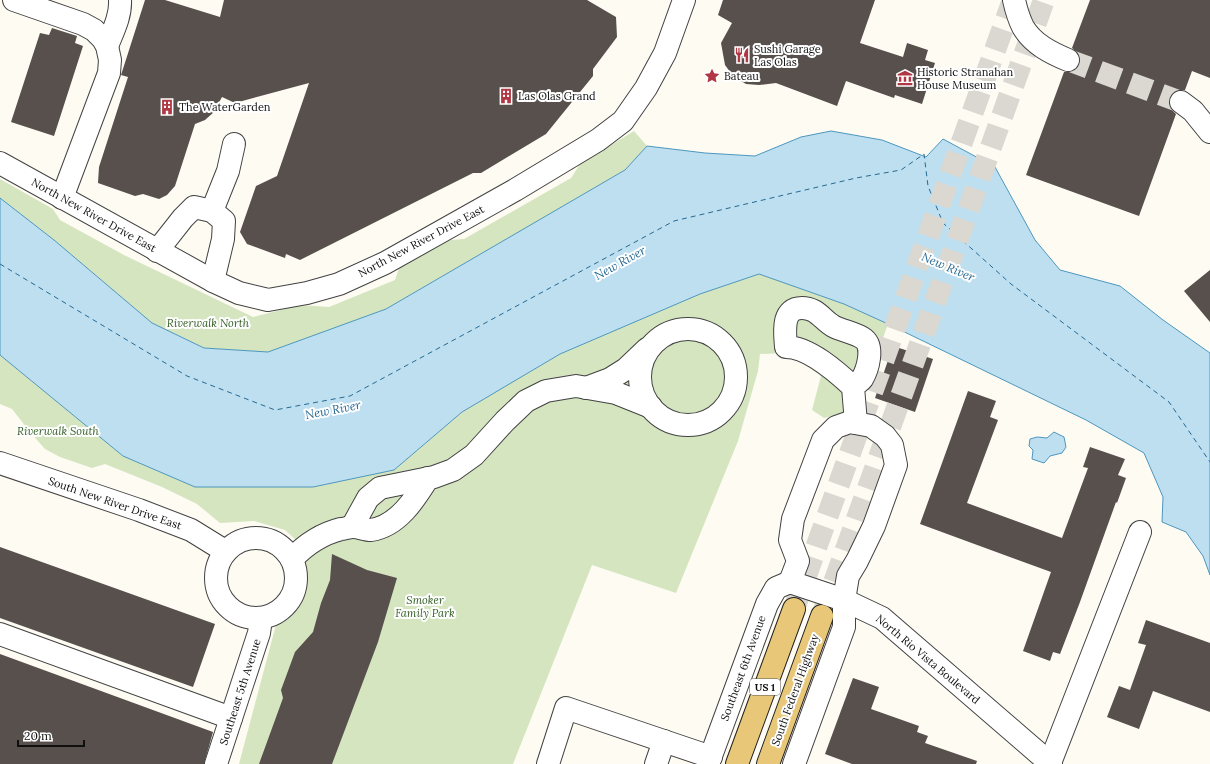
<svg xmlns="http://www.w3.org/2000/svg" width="1210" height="764" viewBox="0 0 1210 764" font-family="Lora,serif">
	<rect width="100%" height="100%" fill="#fefbf3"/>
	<g fill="#d5e5c0">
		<polygon points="634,131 647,146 625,170 386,309 268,352 204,348 152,323 54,240 0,198 0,179 53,209 60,220 124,255 253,317 300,305 329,307 395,280 400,265 450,240 464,239 571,178 580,164"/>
		<polygon points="759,274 844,304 888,324 857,411 824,418 812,410 821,376 788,353 760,354 758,371 738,441 676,593 592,565 513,764 239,764 298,542 285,530 254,521 220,523 197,504 162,487 105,464 92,468 60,457 45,449 30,432 12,409 0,404 0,355 123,456 195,487 313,487 394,470 462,412 560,354 700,294"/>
	</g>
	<g fill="#bddfef" stroke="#4d97be">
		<polygon points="831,131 882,140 926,157 943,139 995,167 1035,240 1060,270 1120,286 1163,320 1210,353 1210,575 1203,556 1186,532 1162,522 1163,497 1144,453 1086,420 888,324 844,304 759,274 700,294 560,354 462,412 394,470 313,487 195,487 123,456 0,355 0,198 54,240 152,323 204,348 268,352 386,309 625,170 647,146 705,153 755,156 801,137"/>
		<polygon points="1054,432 1064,437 1066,447 1062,453 1050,456 1044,463 1032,459 1033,450 1029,446 1030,439 1037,437 1047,438"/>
	</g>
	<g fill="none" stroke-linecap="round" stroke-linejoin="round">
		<polyline stroke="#266993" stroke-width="1" stroke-dasharray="5 4" stroke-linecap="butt" points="0,264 187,376 275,410 350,396 674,221 856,178 901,170 924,154 928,186 943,223 1011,284 1169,402 1210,462"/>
	</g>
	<g fill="#57504d">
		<polygon points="145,0 165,0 220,17 224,0 587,0 616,17 617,37 593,69 593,76 546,134 481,173 473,173 300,260 286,254 285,258 247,244 240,232 256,186 277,176 309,83 235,103 222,97 214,112 205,120 195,124 175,186 167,195 159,199 143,194 135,196 98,183 99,167 128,77 121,75 122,72"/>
		<polygon points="723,0 875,0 860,43 903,57 907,43 928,50 925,60 935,63 922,104 895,95 894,98 846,81 837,106 776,83 759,85 746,84 733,76 725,65 721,43 732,23 718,15"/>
		<polygon points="1090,0 1210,0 1210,78 1192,71 1185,90 1176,90 1171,95 1169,101 1169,107 1176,114 1139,216 1026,175 1064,72 1070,72 1075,70 1080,65 1080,59 1078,53 1072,48"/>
		<polygon points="52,28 77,36 75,43 83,46 54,136 11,122 40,33 49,35"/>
		<polygon points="1210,270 1210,322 1184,291"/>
		<polygon points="893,346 933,359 915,412 875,398"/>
		<polygon points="968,391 996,401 990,417 998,420 967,503 1062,538 1088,468 1083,467 1090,447 1125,459 1118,475 1126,478 1117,503 1116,502 1080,602 1060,654 1053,652 1050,661 1023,651 1051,572 920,524"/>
		<polygon points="0,547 215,624 193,687 0,618"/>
		<polygon points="332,554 367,570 397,578 378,642 332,764 259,764 283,698 281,690 295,652 313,632 321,603 330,580"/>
		<polygon points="1146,620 1210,643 1210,712 1153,691 1139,729 1107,717 1119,686 1130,690 1146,645 1138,643"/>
		<polygon points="0,654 213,732 204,764 0,764"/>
		<polygon points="853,678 879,687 871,709 919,726 917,732 928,736 925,743 977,761 976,764 852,764 825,754"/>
	</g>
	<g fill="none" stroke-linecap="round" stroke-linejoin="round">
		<polyline stroke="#dad8d1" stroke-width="22" stroke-dasharray="22 11" stroke-linecap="butt" points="1068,60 1181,102"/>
		<g stroke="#dad8d1" stroke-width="22" stroke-dasharray="22 11" stroke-linecap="butt">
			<polyline points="794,609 1013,0"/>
			<polyline points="823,613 1044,0"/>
		</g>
		<defs>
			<g id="minor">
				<polyline points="14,0 83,24 94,30 103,39 107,46 110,60 109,73 62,198"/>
				<path d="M1014,0C1016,9 1019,19 1023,27C1033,44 1051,53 1068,60"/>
				<path d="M107,46C113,31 121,16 120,0"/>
				<polyline points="1181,102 1193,111 1210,132"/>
				<polyline points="0,163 213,281 239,293 268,300 307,293 339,284 385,263 515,190 598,140 623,121 646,88 665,53 684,0"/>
				<polyline points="212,211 228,171 234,144"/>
				<polyline points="157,251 183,218 194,207 212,211 224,221 223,239 213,281"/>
				<circle cx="688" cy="377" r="48"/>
				<path d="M853,387C855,384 860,382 862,379C868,369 874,347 864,339C856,333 842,331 833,326C826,322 821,315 814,311C810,309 806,308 802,308C781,308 785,333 786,347C809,347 837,372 853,387L856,423"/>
				<polyline points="586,388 610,379 626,369 647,349"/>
				<polyline points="0,463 139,510 191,530 225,551"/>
				<polyline points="352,527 368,498 380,488 434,477 453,470 474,455 505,421 526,401 546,391 576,386 616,393 651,407"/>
				<circle cx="256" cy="578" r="40"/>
				<path d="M292,559C306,544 321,534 341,529C344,529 349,527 353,527C359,527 365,530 371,530C398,526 415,499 428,478"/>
				<polyline points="790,582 798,561 790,540 793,519 823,440 836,427 850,422 871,426 885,436 892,445 896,465 874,526 857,561 848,576 844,600 844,627 794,764"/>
				<polyline points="790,582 844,600 882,618 1051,764"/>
				<polyline points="0,634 231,718"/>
				<polyline points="1050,763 1140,532"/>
				<polyline points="216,764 259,633 261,619"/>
				<polyline points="548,764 566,708 711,757"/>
				<polyline points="656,764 664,741"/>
				<polyline points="708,764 767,604 776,588 790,582"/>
			</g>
			<g id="major">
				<polyline points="737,764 794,609"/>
				<polyline points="768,764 822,616"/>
			</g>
		</defs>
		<use href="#minor" stroke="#424242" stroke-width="24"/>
		<use href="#major" stroke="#202020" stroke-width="24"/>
		<use href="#minor" stroke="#fff" stroke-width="22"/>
		<use href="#major" stroke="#e9c778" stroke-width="22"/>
	</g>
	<defs>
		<symbol id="restaurant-bare" viewBox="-9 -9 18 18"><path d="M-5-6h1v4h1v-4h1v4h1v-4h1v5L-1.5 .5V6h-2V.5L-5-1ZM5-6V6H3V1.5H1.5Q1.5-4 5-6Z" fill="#b03743" stroke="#fff" stroke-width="2.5" paint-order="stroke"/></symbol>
		<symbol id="sight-bare" viewBox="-9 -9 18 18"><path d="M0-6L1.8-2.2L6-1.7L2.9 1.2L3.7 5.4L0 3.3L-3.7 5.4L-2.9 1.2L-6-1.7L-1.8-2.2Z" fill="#b03743" stroke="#fff" stroke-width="2.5" paint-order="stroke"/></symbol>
		<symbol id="museum-bare" viewBox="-9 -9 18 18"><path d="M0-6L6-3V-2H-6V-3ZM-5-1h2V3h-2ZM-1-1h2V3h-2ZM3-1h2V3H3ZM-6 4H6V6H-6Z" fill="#b03743" stroke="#fff" stroke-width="2.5" paint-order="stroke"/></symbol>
		<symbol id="building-bare" viewBox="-9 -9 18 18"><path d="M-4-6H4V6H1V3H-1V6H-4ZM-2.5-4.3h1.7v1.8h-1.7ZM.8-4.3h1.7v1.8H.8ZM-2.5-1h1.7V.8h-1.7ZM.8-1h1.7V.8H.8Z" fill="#b03743" stroke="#fff" stroke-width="2.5" paint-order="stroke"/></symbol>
	</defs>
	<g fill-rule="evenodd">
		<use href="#restaurant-bare" x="731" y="44" width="22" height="22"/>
		<use href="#sight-bare" x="701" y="65" width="22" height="22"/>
		<use href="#museum-bare" x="894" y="67" width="22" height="22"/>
		<use href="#building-bare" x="495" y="85" width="22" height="22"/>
		<use href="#building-bare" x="156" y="96" width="22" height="22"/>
	</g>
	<g text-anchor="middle" stroke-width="4" stroke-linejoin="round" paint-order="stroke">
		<rect fill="#fff" stroke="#575757" stroke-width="1" x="750" y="679" width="30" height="16" rx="3"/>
		<g font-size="10" font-weight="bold" fill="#0f0f0f">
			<text x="765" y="691">US 1</text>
		</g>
		<g font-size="11" fill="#0f0f0f" stroke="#fff" text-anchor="start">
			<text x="754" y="53">Sushi Garage<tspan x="754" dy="13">Las Olas</tspan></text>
			<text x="917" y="76">Historic Stranahan<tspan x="917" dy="13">House Museum</tspan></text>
			<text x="724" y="80">Bateau</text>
			<text x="518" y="100">Las Olas Grand</text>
			<text x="179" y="111">The WaterGarden</text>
		</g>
		<g font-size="11" fill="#0f0f0f" stroke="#fff">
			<text transform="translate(94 215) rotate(29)" y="4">North New River Drive East</text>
			<text transform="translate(421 241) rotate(-28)" y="4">North New River Drive East</text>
			<text transform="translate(115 503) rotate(19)" y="4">South New River Drive East</text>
			<text transform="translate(928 659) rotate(40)" y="4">North Rio Vista Boulevard</text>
			<text transform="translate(743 668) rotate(-70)" y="4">Southeast 6th Avenue</text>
			<text transform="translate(795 690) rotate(-70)" y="4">South Federal Highway</text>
			<text transform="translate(240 692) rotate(-72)" y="4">Southeast 5th Avenue</text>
		</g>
		<g font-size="11" font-style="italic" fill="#356027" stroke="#fff">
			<text x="208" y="327">Riverwalk North</text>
			<text x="58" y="435">Riverwalk South</text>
			<text x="425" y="604">Smoker<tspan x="425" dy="13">Family Park</tspan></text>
		</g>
		<g font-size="12" font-style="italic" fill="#266993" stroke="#fff">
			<text transform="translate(620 263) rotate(-29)" y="4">New River</text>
			<text transform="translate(948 267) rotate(23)" y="4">New River</text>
			<text transform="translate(333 410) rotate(-11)" y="4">New River</text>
		</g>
	</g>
	<path d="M18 740v6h66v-6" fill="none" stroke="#0f0f0f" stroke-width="2"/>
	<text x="24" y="740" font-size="12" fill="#0f0f0f" stroke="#ffffff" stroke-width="3" paint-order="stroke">20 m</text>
</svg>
